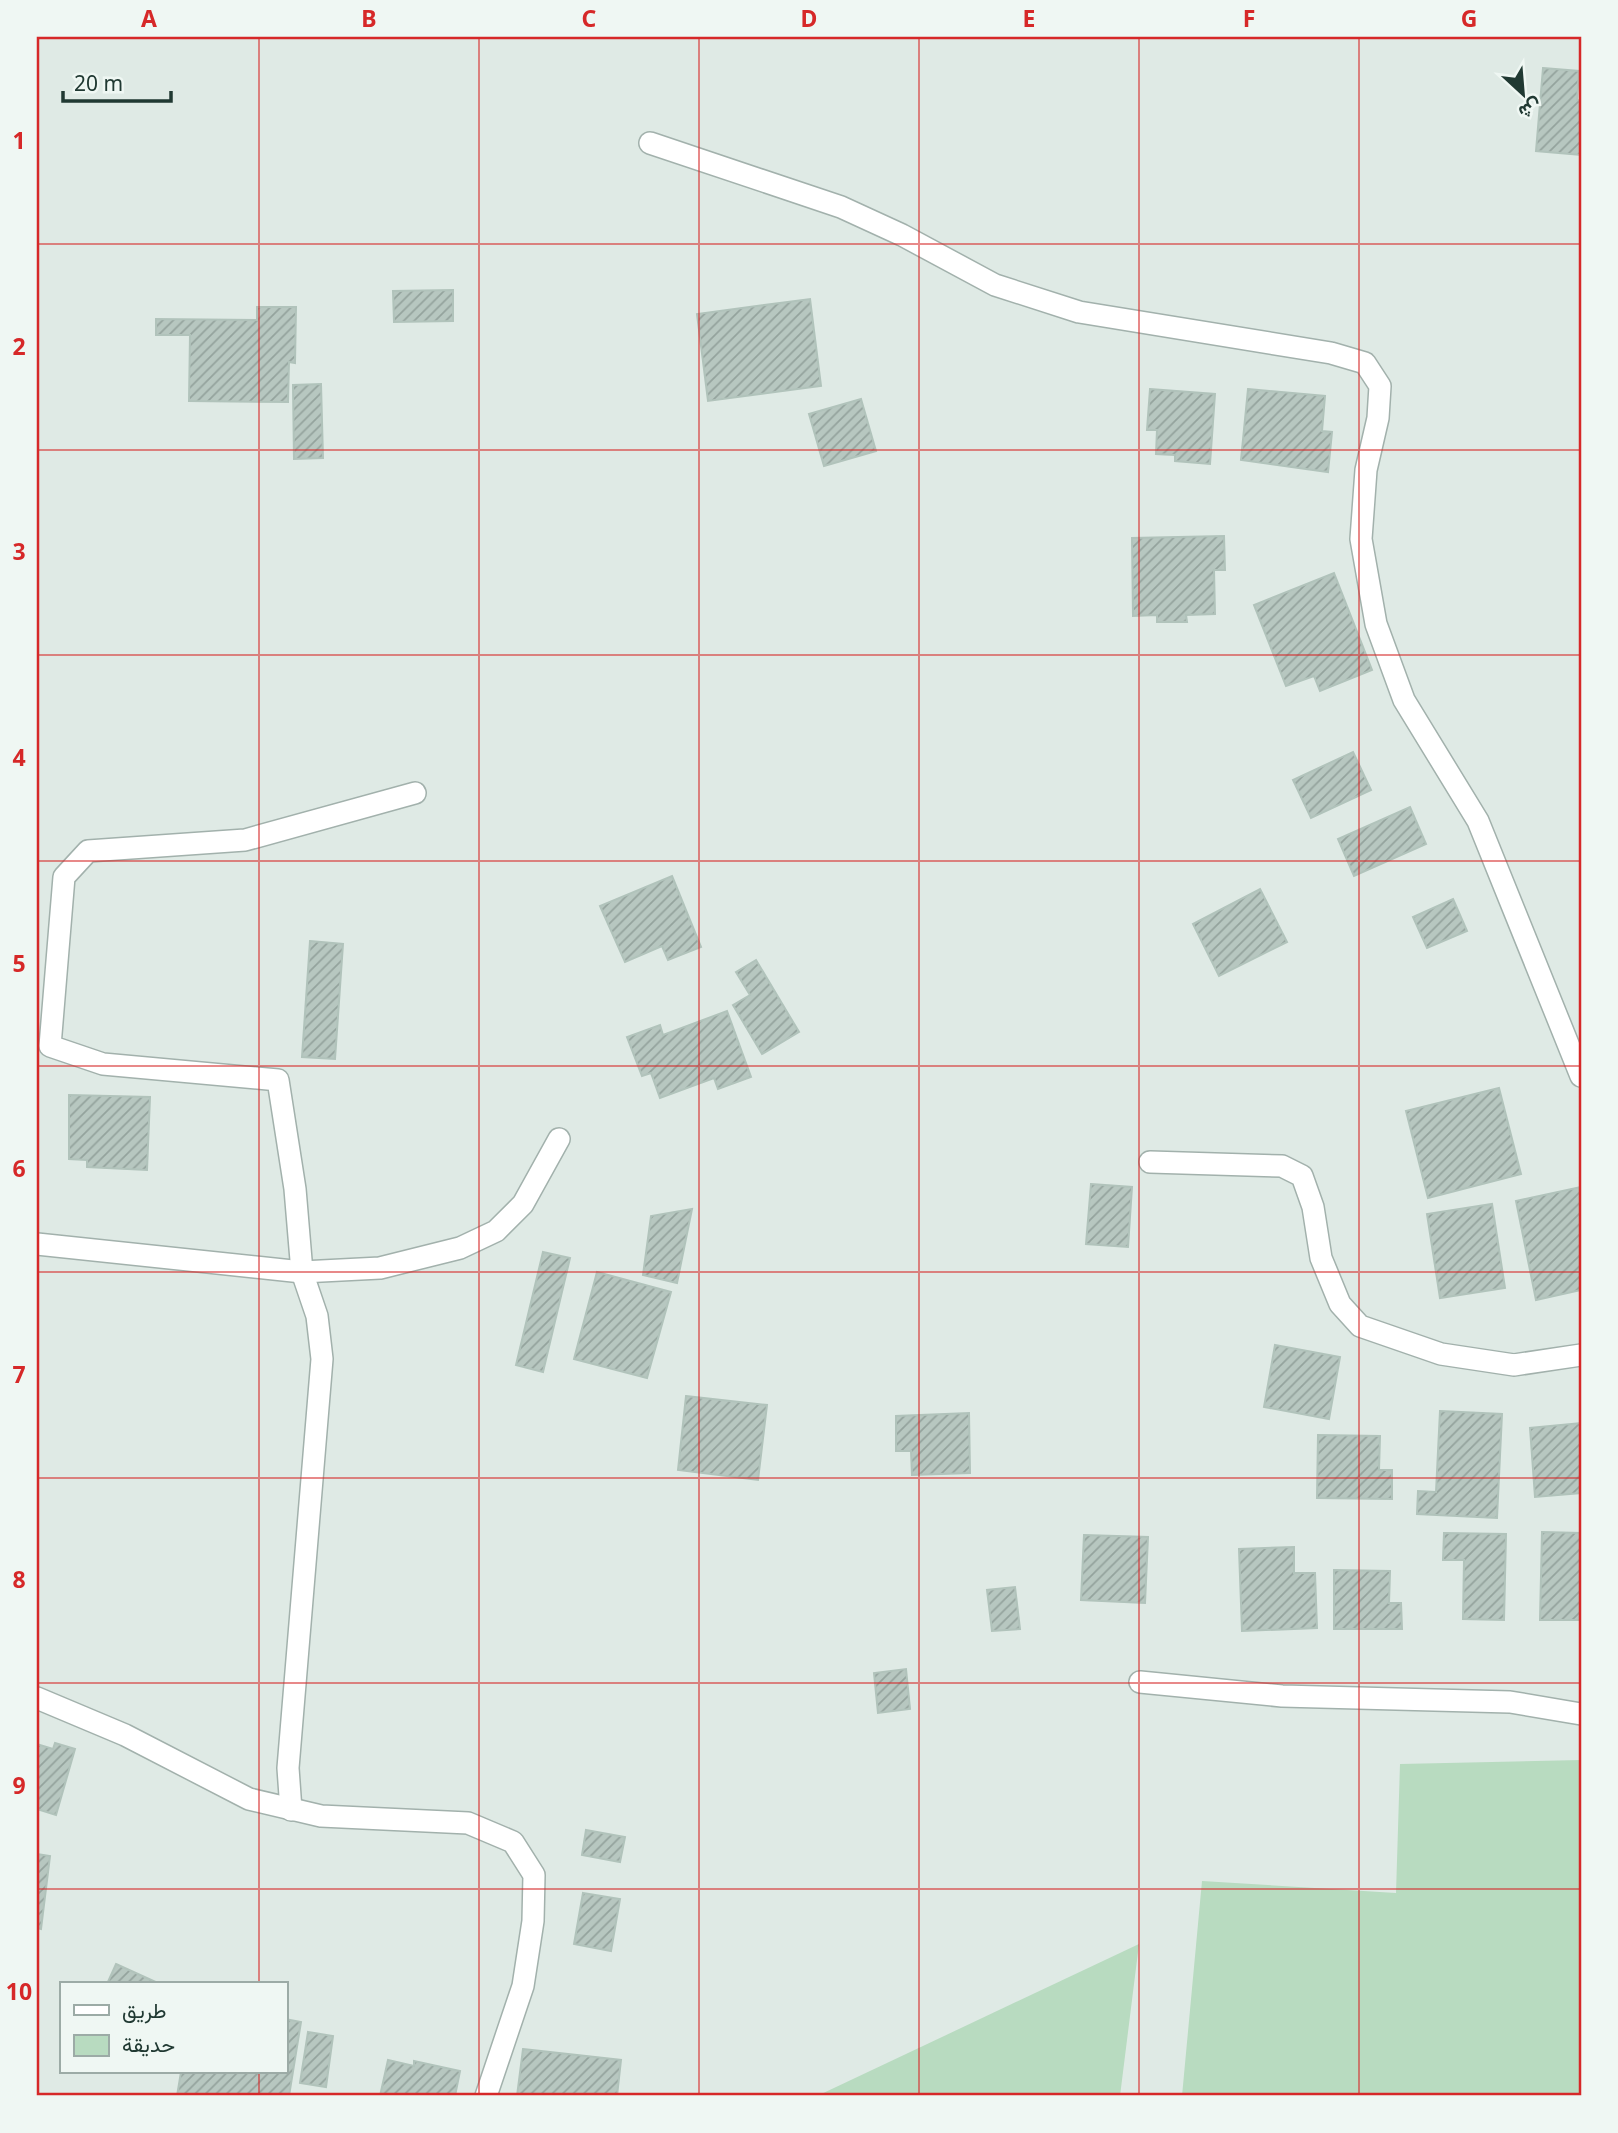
<svg xmlns="http://www.w3.org/2000/svg" width="1618" height="2133" viewBox="0 0 1618 2133" font-family="'Noto Sans',Vazirmatn,sans-serif">
	<defs>
		<pattern id="building-hatch" width="6" height="6" patternUnits="userSpaceOnUse" patternTransform="scale(1.75)"><rect width="6" height="6" fill="#b7c7c0"/><path d="M-1 1l2-2M0 6l6-6M5 7l2-2" fill="none" stroke="#94a39d"/></pattern>
	</defs>
	<rect width="100%" height="100%" fill="#dfeae5"/>
	<g fill="#b8dbc0">
		<polygon points="1581,1760 1581,2096 1182,2096 1202,1881 1396,1893 1400,1764"/>
		<polygon points="1139,1944 1120,2096 817,2096"/>
	</g>
	<g fill="url(#building-hatch)" stroke="#b1c3bb" stroke-width="2">
		<polygon points="1543,68 1579,71 1577,100 1581,101 1581,155 1536,151"/>
		<polygon points="453,290 453,321 394,322 393,291"/>
		<polygon points="810,299 821,386 708,401 697,314"/>
		<polygon points="257,307 296,307 295,363 289,362 288,402 189,401 190,335 156,335 156,319 257,320"/>
		<polygon points="321,384 323,458 294,459 293,385"/>
		<polygon points="1150,389 1215,394 1210,464 1175,461 1175,455 1156,454 1157,430 1147,430"/>
		<polygon points="1248,389 1325,396 1322,431 1332,432 1328,472 1241,460"/>
		<polygon points="861,399 876,451 824,466 809,414"/>
		<polygon points="1224,536 1225,570 1214,570 1215,614 1186,615 1187,622 1157,622 1157,615 1133,616 1132,538"/>
		<polygon points="1334,573 1372,670 1320,691 1314,676 1286,686 1254,605"/>
		<polygon points="1353,752 1371,790 1311,818 1293,780"/>
		<polygon points="1410,807 1426,844 1354,876 1338,839"/>
		<polygon points="672,876 701,947 668,960 662,946 625,962 600,906"/>
		<polygon points="1260,889 1287,942 1219,976 1193,924"/>
		<polygon points="1453,899 1467,931 1427,948 1413,917"/>
		<polygon points="310,941 343,944 335,1059 302,1057"/>
		<polygon points="756,960 799,1032 762,1054 733,1005 750,995 736,972"/>
		<polygon points="727,1011 751,1077 718,1089 714,1078 660,1098 651,1073 642,1076 627,1037 660,1025 663,1035"/>
		<polygon points="1499,1088 1521,1174 1428,1198 1406,1111"/>
		<polygon points="69,1095 150,1097 147,1170 87,1167 87,1160 69,1159"/>
		<polygon points="1091,1184 1132,1187 1128,1247 1086,1244"/>
		<polygon points="1581,1187 1581,1290 1536,1300 1516,1201"/>
		<polygon points="1492,1204 1505,1288 1440,1298 1427,1214"/>
		<polygon points="692,1209 677,1283 643,1275 651,1216"/>
		<polygon points="543,1252 570,1258 543,1372 516,1365"/>
		<polygon points="597,1272 671,1292 647,1378 574,1359"/>
		<polygon points="1275,1345 1340,1357 1329,1419 1264,1407"/>
		<polygon points="686,1396 767,1405 758,1480 678,1470"/>
		<polygon points="1440,1411 1502,1414 1497,1518 1417,1514 1418,1491 1436,1492"/>
		<polygon points="969,1413 970,1473 912,1475 911,1451 896,1451 896,1416"/>
		<polygon points="1581,1423 1581,1493 1535,1497 1530,1428"/>
		<polygon points="1318,1435 1380,1436 1379,1470 1392,1470 1392,1499 1317,1498"/>
		<polygon points="1542,1532 1581,1533 1581,1620 1540,1620"/>
		<polygon points="1444,1533 1506,1534 1504,1620 1463,1619 1464,1560 1443,1560"/>
		<polygon points="1084,1535 1148,1537 1145,1603 1081,1600"/>
		<polygon points="1294,1547 1294,1573 1315,1573 1317,1628 1242,1631 1239,1549"/>
		<polygon points="1334,1570 1390,1571 1389,1603 1401,1603 1402,1629 1334,1629"/>
		<polygon points="1015,1587 1020,1629 992,1631 987,1590"/>
		<polygon points="906,1669 910,1709 878,1713 874,1673"/>
		<polygon points="55,1743 75,1749 56,1815 37,1809 37,1744 53,1749"/>
		<polygon points="586,1830 625,1837 620,1862 582,1855"/>
		<polygon points="37,1854 50,1856 41,1929 37,1928"/>
		<polygon points="583,1893 620,1899 611,1951 574,1944"/>
		<polygon points="116,1964 160,1984 107,1984"/>
		<polygon points="285,2019 301,2022 289,2096 177,2096 181,2072 285,2072"/>
		<polygon points="308,2032 333,2036 326,2087 300,2083"/>
		<polygon points="523,2049 621,2060 617,2096 517,2096"/>
		<polygon points="388,2060 414,2066 414,2061 460,2071 455,2096 380,2096"/>
	</g>
	<g fill="none" stroke-linecap="round" stroke-linejoin="round">
		<defs>
			<g id="minor">
				<polyline points="650,143 841,207 902,235 995,285 1079,312 1331,353 1365,363 1380,386 1378,418 1366,470 1361,539 1376,624 1404,700 1478,821 1581,1076"/>
				<polyline points="1150,1162 1282,1166 1302,1176 1313,1207 1321,1258 1340,1304 1360,1326 1441,1354 1514,1365 1581,1355"/>
				<polyline points="37,1244 302,1272 380,1268 460,1248 496,1231 523,1204 559,1139"/>
				<polyline points="1140,1682 1282,1696 1510,1702 1581,1714"/>
				<polyline points="37,1698 125,1735 249,1799 321,1816 468,1823 513,1842 534,1875 533,1921 523,1986 486,2096"/>
				<polyline points="291,1810 288,1768 322,1359 317,1316 302,1272 295,1189 278,1080 103,1064 50,1046 64,877 88,851 245,840 415,793"/>
			</g>
		</defs>
		<use href="#minor" stroke="#a2b1ac" stroke-width="24"/>
		<use href="#minor" stroke="#fff" stroke-width="21"/>
	</g>
	<path fill="none" stroke="#d62828" stroke-width="2" stroke-opacity="0.55" d="M259,37V1984M479,37V2096M699,37V2096M919,37V2096M1139,37V2096M1359,37V2096M37,244H1581M37,450H1581M37,655H1581M37,861H1581M37,1066H1581M37,1272H1581M37,1478H1581M37,1683H1581M37,1889H1581M259,2072V2096"/>
	<rect width="1618" height="2133" fill="none" stroke="#eff7f3" stroke-width="77"/>
	<rect x="60" y="1982" width="228" height="91" fill="#eff7f3" stroke="#9caba6" stroke-width="2"/>
	<rect x="74" y="2005" width="35" height="10" fill="#ffffff" stroke="#9caba6" stroke-width="2"/>
	<text x="122" y="2018" font-size="21" fill="#203932">طريق</text>
	<rect x="74" y="2035" width="35" height="21" fill="#b8dbc0" stroke="#9caba6" stroke-width="2"/>
	<text x="122" y="2052" font-size="21" fill="#203932">حديقة</text>
	<g transform="translate(1523 94) rotate(154)" stroke="#eff7f3" stroke-width="5" paint-order="stroke">
	<path d="M0-5L12 26L0 18L-12 26Z" fill="#203932"/>
	<text y="-10" font-size="19" font-weight="bold" text-anchor="middle" fill="#203932">ش</text>
	</g>
	<path d="M63 91v10h108v-10" fill="none" stroke="#203932" stroke-width="3.5"/>
	<text x="74" y="91" font-size="21" fill="#203932" stroke="#eff7f3" stroke-width="5" paint-order="stroke">20 m</text>
	<rect x="38" y="38" width="1542" height="2056" fill="none" stroke="#d62828" stroke-width="2.5"/>
	<g font-size="23" text-anchor="middle" font-weight="bold" fill="#d62828">
		<text x="149" y="27">A</text>
		<text x="369" y="27">B</text>
		<text x="589" y="27">C</text>
		<text x="809" y="27">D</text>
		<text x="1029" y="27">E</text>
		<text x="1249" y="27">F</text>
		<text x="1469" y="27">G</text>
		<text x="19" y="149">1</text>
		<text x="19" y="355">2</text>
		<text x="19" y="560">3</text>
		<text x="19" y="766">4</text>
		<text x="19" y="972">5</text>
		<text x="19" y="1177">6</text>
		<text x="19" y="1383">7</text>
		<text x="19" y="1588">8</text>
		<text x="19" y="1794">9</text>
		<text x="19" y="2000">10</text>
	</g>
</svg>
